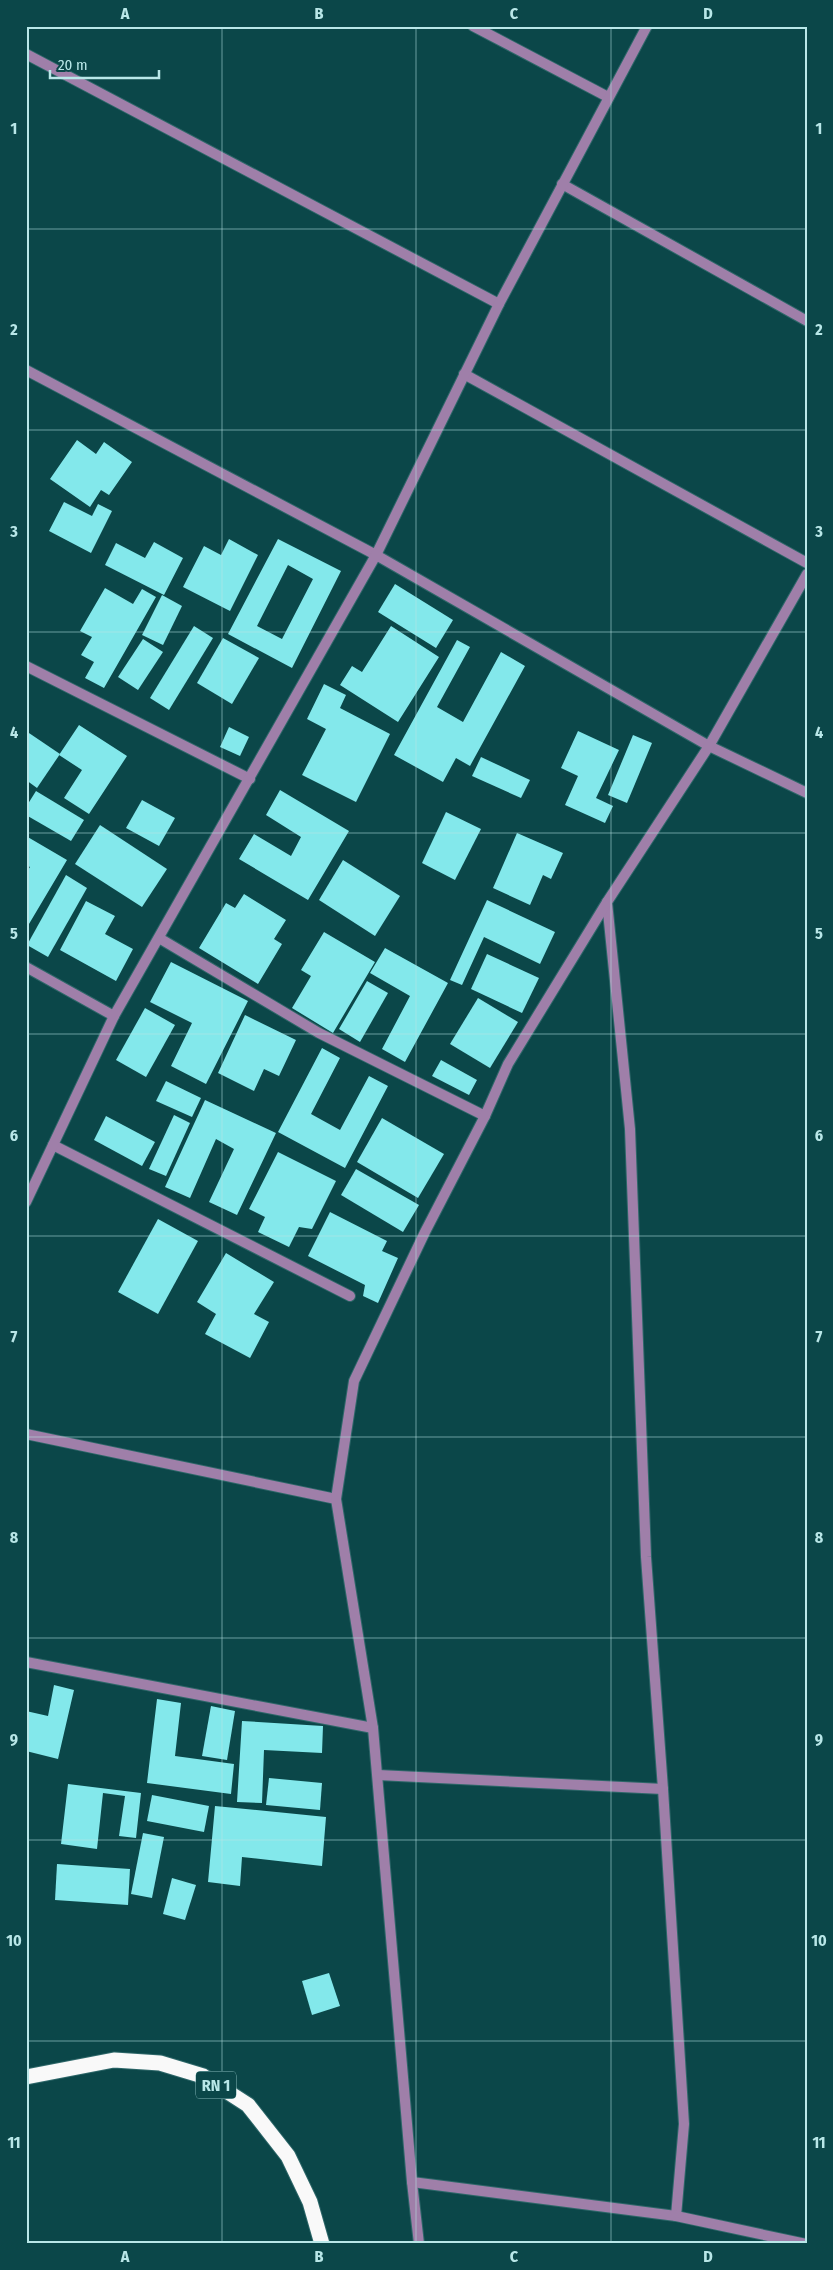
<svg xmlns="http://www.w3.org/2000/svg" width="833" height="2270" viewBox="0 0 833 2270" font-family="'Fira Sans Condensed',sans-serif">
	<rect width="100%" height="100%" fill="#0b4749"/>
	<g fill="#83e8eb" fill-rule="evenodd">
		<polygon points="77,440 96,454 104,442 132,462 109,495 101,490 90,507 50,479"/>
		<polygon points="64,502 92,516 98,504 112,511 91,553 49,531"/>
		<polygon points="229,539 258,555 230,611 183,587 204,546 221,555"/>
		<path d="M278,539L341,571L292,668L228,634ZM288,565L313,579L282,639L257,626Z"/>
		<polygon points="154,542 183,558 164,595 105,565 116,543 145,558"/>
		<polygon points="395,584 453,620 436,648 378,612"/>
		<polygon points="105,588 133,604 142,589 156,597 104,688 85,678 94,662 81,655 92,637 80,631"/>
		<polygon points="162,595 182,606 163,645 142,635"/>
		<polygon points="194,626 213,638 169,710 150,698"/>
		<polygon points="391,626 439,657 398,722 340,685 352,666 362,672"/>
		<polygon points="223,638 259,658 232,704 197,683"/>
		<polygon points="143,639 163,652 138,690 118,677"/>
		<polygon points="457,640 470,647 437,707 463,722 501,652 525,666 470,766 456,758 443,782 394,755"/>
		<polygon points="324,684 346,695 340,708 390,734 356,802 302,775 326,729 307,719"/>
		<polygon points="79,725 127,756 89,814 64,798 82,770 59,755"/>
		<polygon points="229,727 249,737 240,756 220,747"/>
		<polygon points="26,731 60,754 37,788 26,780"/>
		<polygon points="578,731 619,750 596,798 613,806 605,823 565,805 578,776 561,768"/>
		<polygon points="633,735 652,743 627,803 608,795"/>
		<polygon points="481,757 530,780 521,798 472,776"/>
		<polygon points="280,790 349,831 308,900 239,859 254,834 291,856 301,837 266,815"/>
		<polygon points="36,791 84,820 71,841 26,815 26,807"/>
		<polygon points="142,800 175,818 159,846 126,828"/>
		<polygon points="446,812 481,829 455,880 422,863"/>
		<polygon points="100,825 167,869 142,907 75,864"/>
		<polygon points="517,833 563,853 551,879 543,875 530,905 493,888"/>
		<polygon points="26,836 67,860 26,929 26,873 30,867 26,865"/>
		<polygon points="343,860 400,896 375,936 319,900"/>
		<polygon points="66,875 87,888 48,957 27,945"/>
		<polygon points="244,894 286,920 274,939 282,944 258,984 199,948 226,903 235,908"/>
		<polygon points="487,900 555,932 540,964 484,937 462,985 450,980"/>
		<polygon points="86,901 115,916 105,934 133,949 116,981 60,950"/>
		<polygon points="324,932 375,962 333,1033 292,1008 311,976 301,970"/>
		<polygon points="385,948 448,983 405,1062 382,1049 410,996 370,973"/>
		<polygon points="487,954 539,978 522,1013 471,989"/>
		<polygon points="171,962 248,1001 206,1084 171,1066 192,1023 150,1002"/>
		<polygon points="367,981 388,993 360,1042 339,1029"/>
		<polygon points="478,998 518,1022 490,1068 450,1044"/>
		<polygon points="145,1008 175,1025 146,1077 116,1060"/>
		<polygon points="245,1015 296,1040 279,1076 264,1069 254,1091 218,1073"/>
		<polygon points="322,1048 340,1058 311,1114 340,1130 369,1076 388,1086 345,1168 278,1132"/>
		<polygon points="441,1060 477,1080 469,1095 432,1076"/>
		<polygon points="166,1081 201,1098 192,1117 156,1101"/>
		<polygon points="205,1100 276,1133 237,1215 209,1202 234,1149 216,1139 190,1198 165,1187"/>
		<polygon points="174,1115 190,1123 166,1176 149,1169"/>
		<polygon points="106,1116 155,1142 142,1166 94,1140"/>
		<polygon points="382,1118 444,1154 418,1198 357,1162"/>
		<polygon points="278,1152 336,1181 312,1229 299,1227 289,1247 258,1232 265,1217 249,1209"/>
		<polygon points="356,1169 419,1205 403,1232 341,1195"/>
		<polygon points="330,1212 387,1241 382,1251 398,1258 378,1303 363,1296 365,1285 308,1256"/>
		<polygon points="158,1219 198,1241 158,1314 118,1292"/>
		<polygon points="226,1253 274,1282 254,1314 269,1322 250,1358 205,1334 216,1314 197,1302"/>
		<polygon points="54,1685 74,1690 58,1759 26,1751 26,1711 48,1716"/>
		<polygon points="157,1699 181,1703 175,1756 234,1764 231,1794 147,1783"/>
		<polygon points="211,1706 235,1711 227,1760 202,1756"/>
		<polygon points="242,1721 323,1726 322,1753 264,1750 262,1803 237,1802"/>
		<polygon points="269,1778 322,1783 320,1810 266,1805"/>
		<polygon points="68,1784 141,1793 136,1838 119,1836 125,1796 103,1793 97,1849 61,1844"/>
		<polygon points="152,1795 209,1806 204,1832 147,1821"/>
		<polygon points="215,1806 326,1817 322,1866 242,1857 240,1886 208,1882"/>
		<polygon points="143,1833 164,1837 152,1898 131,1894"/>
		<polygon points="57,1864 130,1869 128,1905 55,1900"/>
		<polygon points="172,1878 196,1885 185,1920 163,1914"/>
		<polygon points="329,1973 340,2006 312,2015 302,1981"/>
	</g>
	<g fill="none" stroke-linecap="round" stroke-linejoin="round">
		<defs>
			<g id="street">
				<polyline points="473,26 608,97"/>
				<polyline points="26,54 499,304"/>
				<polyline points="562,184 807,321"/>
				<polyline points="26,370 376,555 709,746 807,793"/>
				<polyline points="464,374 807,563"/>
				<polyline points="26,666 250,779"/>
				<polyline points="607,902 630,1129 646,1557 663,1789 684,2124 676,2216"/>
				<polyline points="159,938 319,1033 485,1116"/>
				<polyline points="26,967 114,1016"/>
				<polyline points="53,1145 350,1296"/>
				<polyline points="26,1202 114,1016 376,555 499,304 647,26"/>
				<polyline points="26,1434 336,1499"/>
				<polyline points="26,1662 373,1728"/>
				<polyline points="378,1775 663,1789"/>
				<polyline points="412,2182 676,2216 806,2244"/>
				<polyline points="419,2244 412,2182 373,1728 336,1499 354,1381 425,1232 485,1116 508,1064 607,902 709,746 807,574"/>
			</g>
			<polyline id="highway" points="26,2077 114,2060 160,2063 203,2076 248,2105 288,2156 310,2202 322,2244"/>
		</defs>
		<use href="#street" stroke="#2e6769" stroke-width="12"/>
		<use href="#highway" stroke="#2e6769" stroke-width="17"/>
		<use href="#street" stroke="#9f7fa9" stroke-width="10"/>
		<use href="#highway" stroke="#f9f9f9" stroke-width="15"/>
	</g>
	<path fill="none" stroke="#b9e7e8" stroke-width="1" stroke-opacity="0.55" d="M222,26V2244M416,26V2244M611,26V2244M26,229H807M26,430H807M26,632H807M26,833H807M26,1034H807M26,1236H807M26,1437H807M26,1638H807M26,1840H807M26,2041H807"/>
	<g text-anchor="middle" stroke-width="5" stroke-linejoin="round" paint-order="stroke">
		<rect fill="#0b4749" stroke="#85b7b8" stroke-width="1" x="196" y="2071.5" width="40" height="27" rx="4"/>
		<g font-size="16" font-weight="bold" fill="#b9e7e8">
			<text x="216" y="2091">RN 1</text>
		</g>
	</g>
	<rect width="833" height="2270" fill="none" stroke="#0b4749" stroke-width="55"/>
	<path d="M50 70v8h109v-8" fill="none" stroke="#b9e7e8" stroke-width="2.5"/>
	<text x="58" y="70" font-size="15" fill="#b9e7e8" stroke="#0b4749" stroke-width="4" paint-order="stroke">20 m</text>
	<rect x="28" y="28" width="778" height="2214" fill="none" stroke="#b9e7e8" stroke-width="2"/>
	<g font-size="16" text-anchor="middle" font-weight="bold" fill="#b9e7e8">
		<text x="125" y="19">A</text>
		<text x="319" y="19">B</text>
		<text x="514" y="19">C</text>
		<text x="708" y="19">D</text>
		<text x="14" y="134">1</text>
		<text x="819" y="134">1</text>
		<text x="14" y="335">2</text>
		<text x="819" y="335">2</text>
		<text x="14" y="537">3</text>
		<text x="819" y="537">3</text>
		<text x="14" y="738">4</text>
		<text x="819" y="738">4</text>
		<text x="14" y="939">5</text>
		<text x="819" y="939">5</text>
		<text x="14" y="1141">6</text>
		<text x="819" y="1141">6</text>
		<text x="14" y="1342">7</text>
		<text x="819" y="1342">7</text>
		<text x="14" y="1543">8</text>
		<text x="819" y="1543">8</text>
		<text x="14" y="1745">9</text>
		<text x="819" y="1745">9</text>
		<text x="14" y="1946">10</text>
		<text x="819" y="1946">10</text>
		<text x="14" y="2148">11</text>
		<text x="819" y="2148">11</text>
		<text x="125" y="2262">A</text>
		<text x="319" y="2262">B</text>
		<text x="514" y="2262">C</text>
		<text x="708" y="2262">D</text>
	</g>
</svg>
